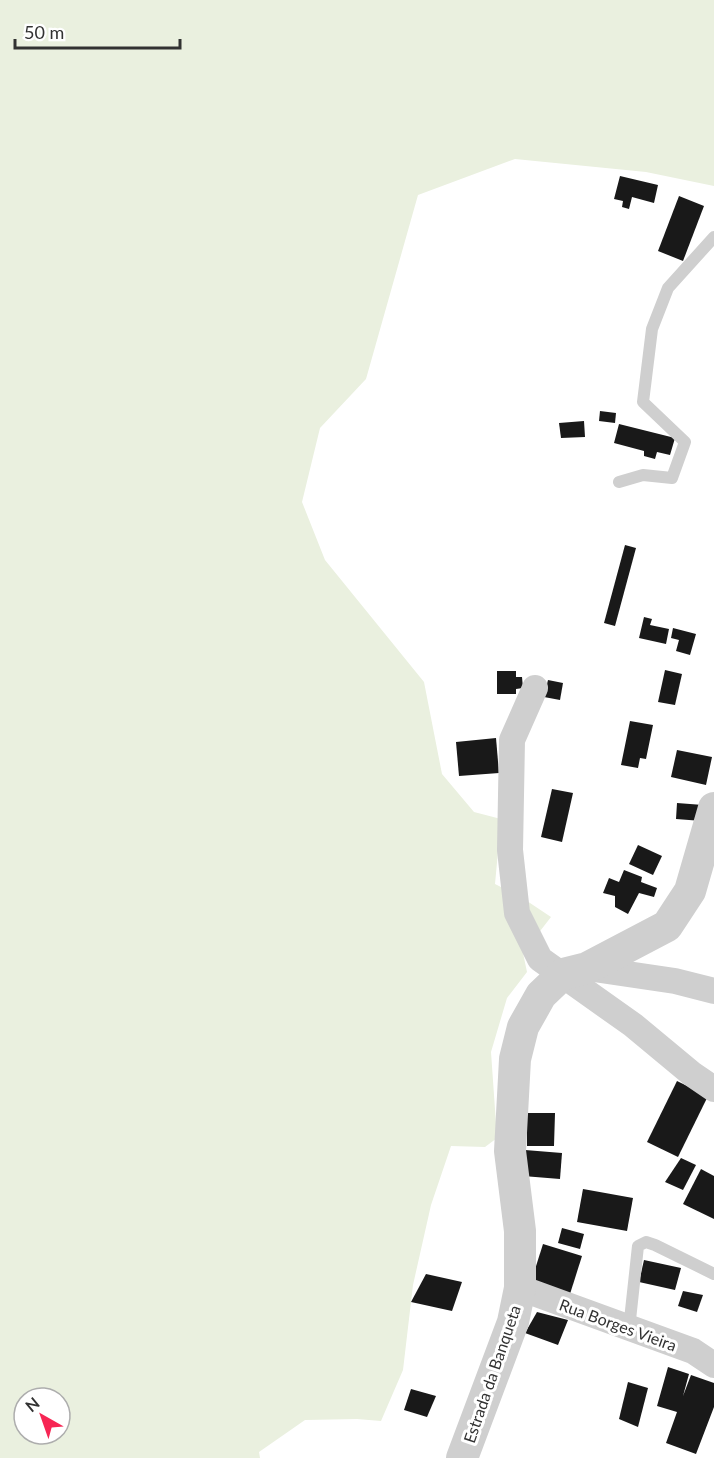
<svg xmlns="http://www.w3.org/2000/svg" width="714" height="1458" viewBox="0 0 714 1458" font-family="Lato,sans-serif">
	<rect width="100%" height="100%" fill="#fff"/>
	<path fill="#eaf0df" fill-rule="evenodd" d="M0,0H714V186L646,172L515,159L418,195L366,379L320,428L302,502L325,560L424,682L442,774L474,812L501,819L495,884L521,897L551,917L523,953L527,972L507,998L491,1052L497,1138L485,1147L451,1146L431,1205L413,1285L403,1370L381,1421L357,1419L305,1420L259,1452L260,1458H0ZM24,1398H60V1434H24Z"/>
	<g fill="#191919">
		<polygon points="620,176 658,185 654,203 632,197 629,209 622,207 623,201 614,199"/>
		<polygon points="679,196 704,206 683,261 658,251"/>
		<polygon points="600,411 616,413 615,423 599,421"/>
		<polygon points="584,421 585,437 561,438 559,423"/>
		<polygon points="619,424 675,438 670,455 657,452 655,459 644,456 644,451 614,443"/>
		<polygon points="625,545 636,548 615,626 604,623"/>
		<polygon points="644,617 652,619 650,625 669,629 666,644 639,638"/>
		<polygon points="673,628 696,634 690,655 676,651 679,640 671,638"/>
		<polygon points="665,670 682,674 675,705 658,702"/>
		<polygon points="497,671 516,671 516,677 522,677 523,688 516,689 516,694 497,694"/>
		<polygon points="548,680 563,683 560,700 544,697"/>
		<polygon points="630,721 653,725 646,759 640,758 638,768 621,765"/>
		<polygon points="496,738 499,773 459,776 456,742"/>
		<polygon points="677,750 712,757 706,785 671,777"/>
		<polygon points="552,789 573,793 562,842 541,837"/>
		<polygon points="677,803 703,805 702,821 676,819"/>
		<polygon points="638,845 662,856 653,875 629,864"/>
		<polygon points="624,870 642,877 641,882 657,888 654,897 639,893 628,914 615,907 615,896 603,893 609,878 619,882"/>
		<polygon points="677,1081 708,1096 678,1157 647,1142"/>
		<polygon points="527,1113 555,1113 554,1146 527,1146"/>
		<polygon points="525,1150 562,1153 560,1179 523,1176"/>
		<polygon points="681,1158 696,1165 683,1190 665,1182"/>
		<polygon points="701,1169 714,1176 714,1219 683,1204"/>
		<polygon points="583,1189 633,1198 627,1231 577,1222"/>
		<polygon points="562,1228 584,1234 580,1249 558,1243"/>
		<polygon points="543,1244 582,1256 570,1294 531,1282"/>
		<polygon points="644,1260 681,1268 675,1290 639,1282"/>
		<polygon points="426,1274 462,1282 452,1311 411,1302"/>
		<polygon points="683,1291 703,1295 697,1312 678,1306"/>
		<polygon points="537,1312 568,1320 558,1345 525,1333"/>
		<polygon points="668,1367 689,1374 683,1396 691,1375 714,1383 714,1407 696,1454 666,1443 677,1412 657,1406"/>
		<polygon points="628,1382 648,1388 638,1427 619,1419"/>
		<polygon points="411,1389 436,1396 427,1417 404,1410"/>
	</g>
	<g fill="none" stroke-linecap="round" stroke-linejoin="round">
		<g stroke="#cfcfcf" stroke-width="12">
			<polyline points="619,482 643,475 672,478 685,442 643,402 652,329 668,288 714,237"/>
			<polyline points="629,1329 638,1246 646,1242 655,1245 714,1274"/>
		</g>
		<g stroke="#cfcfcf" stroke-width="26">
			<polyline points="535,688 512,740 510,850 517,913 540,959 633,1025 692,1074 714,1089"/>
			<polyline points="587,968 675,981 714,991"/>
			<polyline points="520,1288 693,1351 714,1365"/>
		</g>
		<polyline stroke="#cfcfcf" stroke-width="32" points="462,1458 513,1322 520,1288 520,1231 510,1151 515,1059 523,1027 541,995 563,974 587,968 667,926 690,891 714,808"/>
	</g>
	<g text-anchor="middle" stroke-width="6" stroke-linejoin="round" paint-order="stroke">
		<g font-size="16" fill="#323232" stroke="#fff">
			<text transform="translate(618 1325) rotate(20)" y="6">Rua Borges Vieira</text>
			<text transform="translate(492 1374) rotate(-71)" y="6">Estrada da Banqueta</text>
		</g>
	</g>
	<g transform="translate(42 1416) rotate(320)"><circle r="28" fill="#ffffff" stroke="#adadad" stroke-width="1.5"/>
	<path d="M0-4.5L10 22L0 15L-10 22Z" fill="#f72654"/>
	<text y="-9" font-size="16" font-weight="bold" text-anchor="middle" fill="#323232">N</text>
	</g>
	<path d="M15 39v9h165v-9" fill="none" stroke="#323232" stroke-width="3"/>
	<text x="24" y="39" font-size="18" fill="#323232" stroke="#ffffff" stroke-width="4.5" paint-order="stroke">50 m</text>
</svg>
